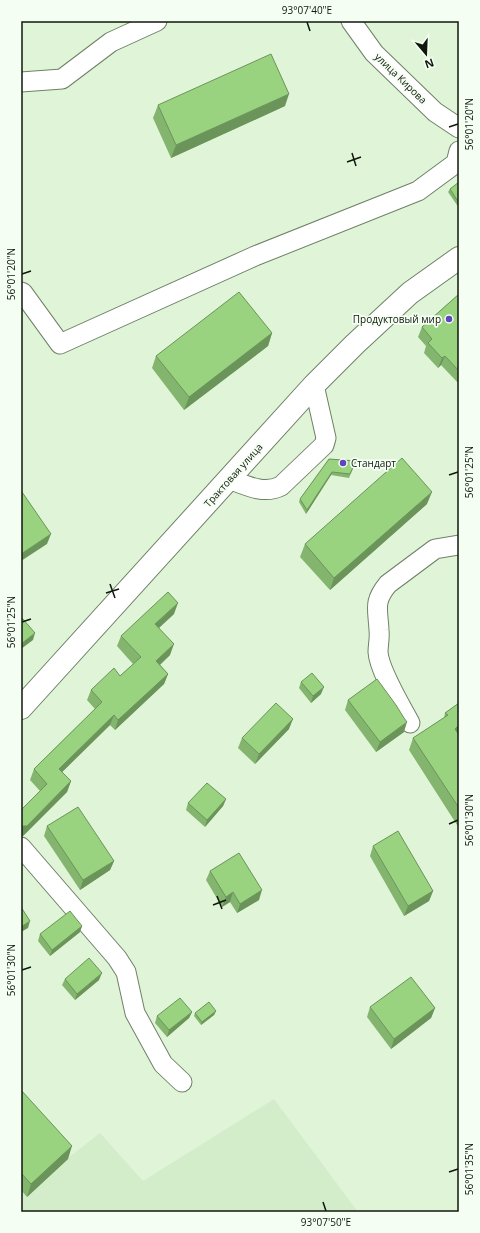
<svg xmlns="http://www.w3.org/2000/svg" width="480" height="1233" viewBox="0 0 480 1233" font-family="'Open Sans',sans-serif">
	<rect width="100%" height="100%" fill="#e0f5d8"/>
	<polygon fill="#d3ecc9" points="274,1099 358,1212 21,1212 21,1108 68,1158 100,1133 143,1181"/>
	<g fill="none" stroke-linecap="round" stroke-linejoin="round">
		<defs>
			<g id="minor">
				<polyline points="351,21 374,53 435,112 459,128"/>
				<polyline points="21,82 62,79 111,42 157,21"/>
				<polyline points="21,292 23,293 60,344 255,256 418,191 456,163 459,151"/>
				<path d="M229,479C245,485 264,495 281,486L324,445L326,438L314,385"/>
				<path d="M410,723C401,706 379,670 378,652C378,645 380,638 379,630C378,609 373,602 388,584L435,549L459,545"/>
				<polyline points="21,847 117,958 126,972 135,1013 163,1064 182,1082"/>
			</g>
			<polyline id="highway" points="21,708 314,385 355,344 410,293 459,258"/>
		</defs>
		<use href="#minor" stroke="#6e8167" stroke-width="21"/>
		<use href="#highway" stroke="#6e8167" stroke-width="24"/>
		<use href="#minor" stroke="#fff" stroke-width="19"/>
		<use href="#highway" stroke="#fff" stroke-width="22"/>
	</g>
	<g fill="#84b56e">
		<polygon points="158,105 285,106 171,158 153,118"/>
		<polygon points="459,182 459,208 448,192 450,189"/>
		<polygon points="459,294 459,384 441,365 438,368 424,353 426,346 418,337 422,327"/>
		<polygon points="272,333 268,346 184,410 152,368 156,356"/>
		<polygon points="329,459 356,461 349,478 331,475 306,514 299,502 300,499"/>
		<polygon points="427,504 330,590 300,557 305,544"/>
		<polygon points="174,614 159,628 170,655 160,665 168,674 164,684 115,730 110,725 62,772 71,781 67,792 23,836 40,791 30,780 34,769 95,709 87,700 91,690 120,676 133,664 117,646 121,636"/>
		<polygon points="301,682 321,694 311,703 299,688"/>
		<polygon points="348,700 404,732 376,752 345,710"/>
		<polygon points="459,703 459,828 409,750 413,738 444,718 445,713"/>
		<polygon points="289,729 255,764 238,748 242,738"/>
		<polygon points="226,799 223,806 205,827 186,810 188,803"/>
		<polygon points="47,826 114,861 110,870 80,890 44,836"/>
		<polygon points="373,846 433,891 429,901 404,916 370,856"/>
		<polygon points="210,871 259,900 237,913 230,902 222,907 206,880"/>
		<polygon points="82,926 80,932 50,956 38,941 40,934"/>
		<polygon points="65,979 99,980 75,1000 62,985"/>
		<polygon points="370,1007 435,1008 431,1018 391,1049 367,1017"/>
		<polygon points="216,1011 214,1015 201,1025 194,1016 195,1013"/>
		<polygon points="192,1012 189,1018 167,1037 155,1023 157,1016"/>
		<polygon points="21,1090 68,1159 27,1197 21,1190"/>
	</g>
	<g fill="#6b945a">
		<polygon points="289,94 285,106 171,158 176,145"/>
		<polygon points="272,333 268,346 184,410 189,397"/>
		<polygon points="445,356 441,365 438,368 442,358"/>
		<polygon points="332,472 331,475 306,514 307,510"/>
		<polygon points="432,492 427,504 330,590 334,578"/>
		<polygon points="51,534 47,544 21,561 21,554"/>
		<polygon points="178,603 174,614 152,634 155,624"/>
		<polygon points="35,633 33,640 21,649 21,644"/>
		<polygon points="174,644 170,655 152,672 156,661"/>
		<polygon points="168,674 164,684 115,730 118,720"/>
		<polygon points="324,687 321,694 311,703 313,696"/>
		<polygon points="114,715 110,725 55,779 59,769"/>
		<polygon points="293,719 289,729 255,764 259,754"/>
		<polygon points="407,722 404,732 376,752 380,742"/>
		<polygon points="459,725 459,734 450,741 455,729"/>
		<polygon points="71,781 67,792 23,836 21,836 21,827"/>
		<polygon points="226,799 223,806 205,827 207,820"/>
		<polygon points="114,861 110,870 80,890 83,880"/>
		<polygon points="262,890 259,900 237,913 240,904"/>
		<polygon points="433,891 429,901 404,916 408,906"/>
		<polygon points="233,892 230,902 222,907 226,897"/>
		<polygon points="30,921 28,928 21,932 21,927"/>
		<polygon points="82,926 80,932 50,956 52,950"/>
		<polygon points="102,973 99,980 75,1000 77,994"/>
		<polygon points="435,1008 431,1018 391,1049 394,1039"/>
		<polygon points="216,1011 214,1015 201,1025 202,1022"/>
		<polygon points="192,1012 189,1018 167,1037 169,1030"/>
		<polygon points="72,1146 68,1159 27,1197 31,1184"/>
	</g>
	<g fill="#99d380" stroke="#6b945a">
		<polygon points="271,54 289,94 176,145 158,105"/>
		<polygon points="459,182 459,203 450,189"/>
		<polygon points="239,292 272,333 189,397 156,356"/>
		<polygon points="459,294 459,371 445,356 442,358 428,343 432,339 422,327"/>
		<polygon points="402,458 432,492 334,578 305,544"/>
		<polygon points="329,459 356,461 350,474 332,472 307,510 300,499"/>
		<polygon points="22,492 51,534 21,554 21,493"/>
		<polygon points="168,592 178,603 155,624 174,644 156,661 168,674 118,720 114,715 59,769 71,781 27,826 22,826 21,827 21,810 47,784 34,769 102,702 91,690 114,668 120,676 141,657 121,636"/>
		<polygon points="22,618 35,633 21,644 21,619"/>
		<polygon points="312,673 324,687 313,696 301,682"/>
		<polygon points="377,679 396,705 404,718 407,722 380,742 348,700"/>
		<polygon points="276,703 293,719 259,754 242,738"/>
		<polygon points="459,703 459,725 455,729 459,735 459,808 413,738 448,715 445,713"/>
		<polygon points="207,783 226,799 207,820 188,803"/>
		<polygon points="78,807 114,861 83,880 47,826"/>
		<polygon points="398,831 433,891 408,906 373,846"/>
		<polygon points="239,853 262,890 240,904 233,892 226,897 210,871"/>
		<polygon points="21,907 30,921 21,927"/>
		<polygon points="70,911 82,926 52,950 40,934"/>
		<polygon points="89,958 102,973 77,994 65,979"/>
		<polygon points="411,977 435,1008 394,1039 370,1007"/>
		<polygon points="180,998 192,1012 169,1030 157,1016"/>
		<polygon points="209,1002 216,1011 202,1022 195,1013"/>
		<polygon points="21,1090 72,1146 31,1184 21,1173"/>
	</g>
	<path fill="none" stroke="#10170d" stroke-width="1.5" d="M307,22L310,31M449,127L458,124M352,153L356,166M347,162L361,157M22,274L31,271M449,475L458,472M110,584L115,598M106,593L119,589M22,622L31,619M449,824L458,820M217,896L222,909M213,905L226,900M22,970L31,967M449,1172L458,1169M323,1202L326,1211"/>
	<g fill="#5d46be" stroke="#f5fef2" stroke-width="1.5">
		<circle cx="449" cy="319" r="4"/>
		<circle cx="343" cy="463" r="4"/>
	</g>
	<g text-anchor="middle" stroke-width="3.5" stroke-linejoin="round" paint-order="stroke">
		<g font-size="10" fill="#10170d" stroke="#f5fef2">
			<text transform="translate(401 78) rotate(44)" y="4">улица Кирова</text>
			<text transform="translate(233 475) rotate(-48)" y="4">Трактовая улица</text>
		</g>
		<g font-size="10" fill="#10170d" stroke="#f5fef2" text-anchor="end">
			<text x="441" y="323">Продуктовый мир</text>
			<text x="351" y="467" text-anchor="start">Стандарт</text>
		</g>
	</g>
	<rect width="480" height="1233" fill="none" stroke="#f5fef2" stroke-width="44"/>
	<g transform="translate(426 54) rotate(161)" stroke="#f5fef2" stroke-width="3" paint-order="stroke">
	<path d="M0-3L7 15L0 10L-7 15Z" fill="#10170d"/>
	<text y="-6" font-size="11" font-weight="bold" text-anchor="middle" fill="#10170d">N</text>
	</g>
	<rect x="22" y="22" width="436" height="1189" fill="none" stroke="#10170d" stroke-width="1.5"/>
	<g font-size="10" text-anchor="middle" fill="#10170d">
		<text x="307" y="14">93°07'40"E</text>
		<text transform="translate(469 124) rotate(-90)" y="4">56°01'20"N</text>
		<text transform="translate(11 274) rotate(-90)" y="4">56°01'20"N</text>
		<text transform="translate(469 472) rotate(-90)" y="4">56°01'25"N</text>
		<text transform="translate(11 622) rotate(-90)" y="4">56°01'25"N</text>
		<text transform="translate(469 820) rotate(-90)" y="4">56°01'30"N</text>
		<text transform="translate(11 970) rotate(-90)" y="4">56°01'30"N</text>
		<text transform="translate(469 1169) rotate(-90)" y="4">56°01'35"N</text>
		<text x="326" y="1226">93°07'50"E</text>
	</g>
</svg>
